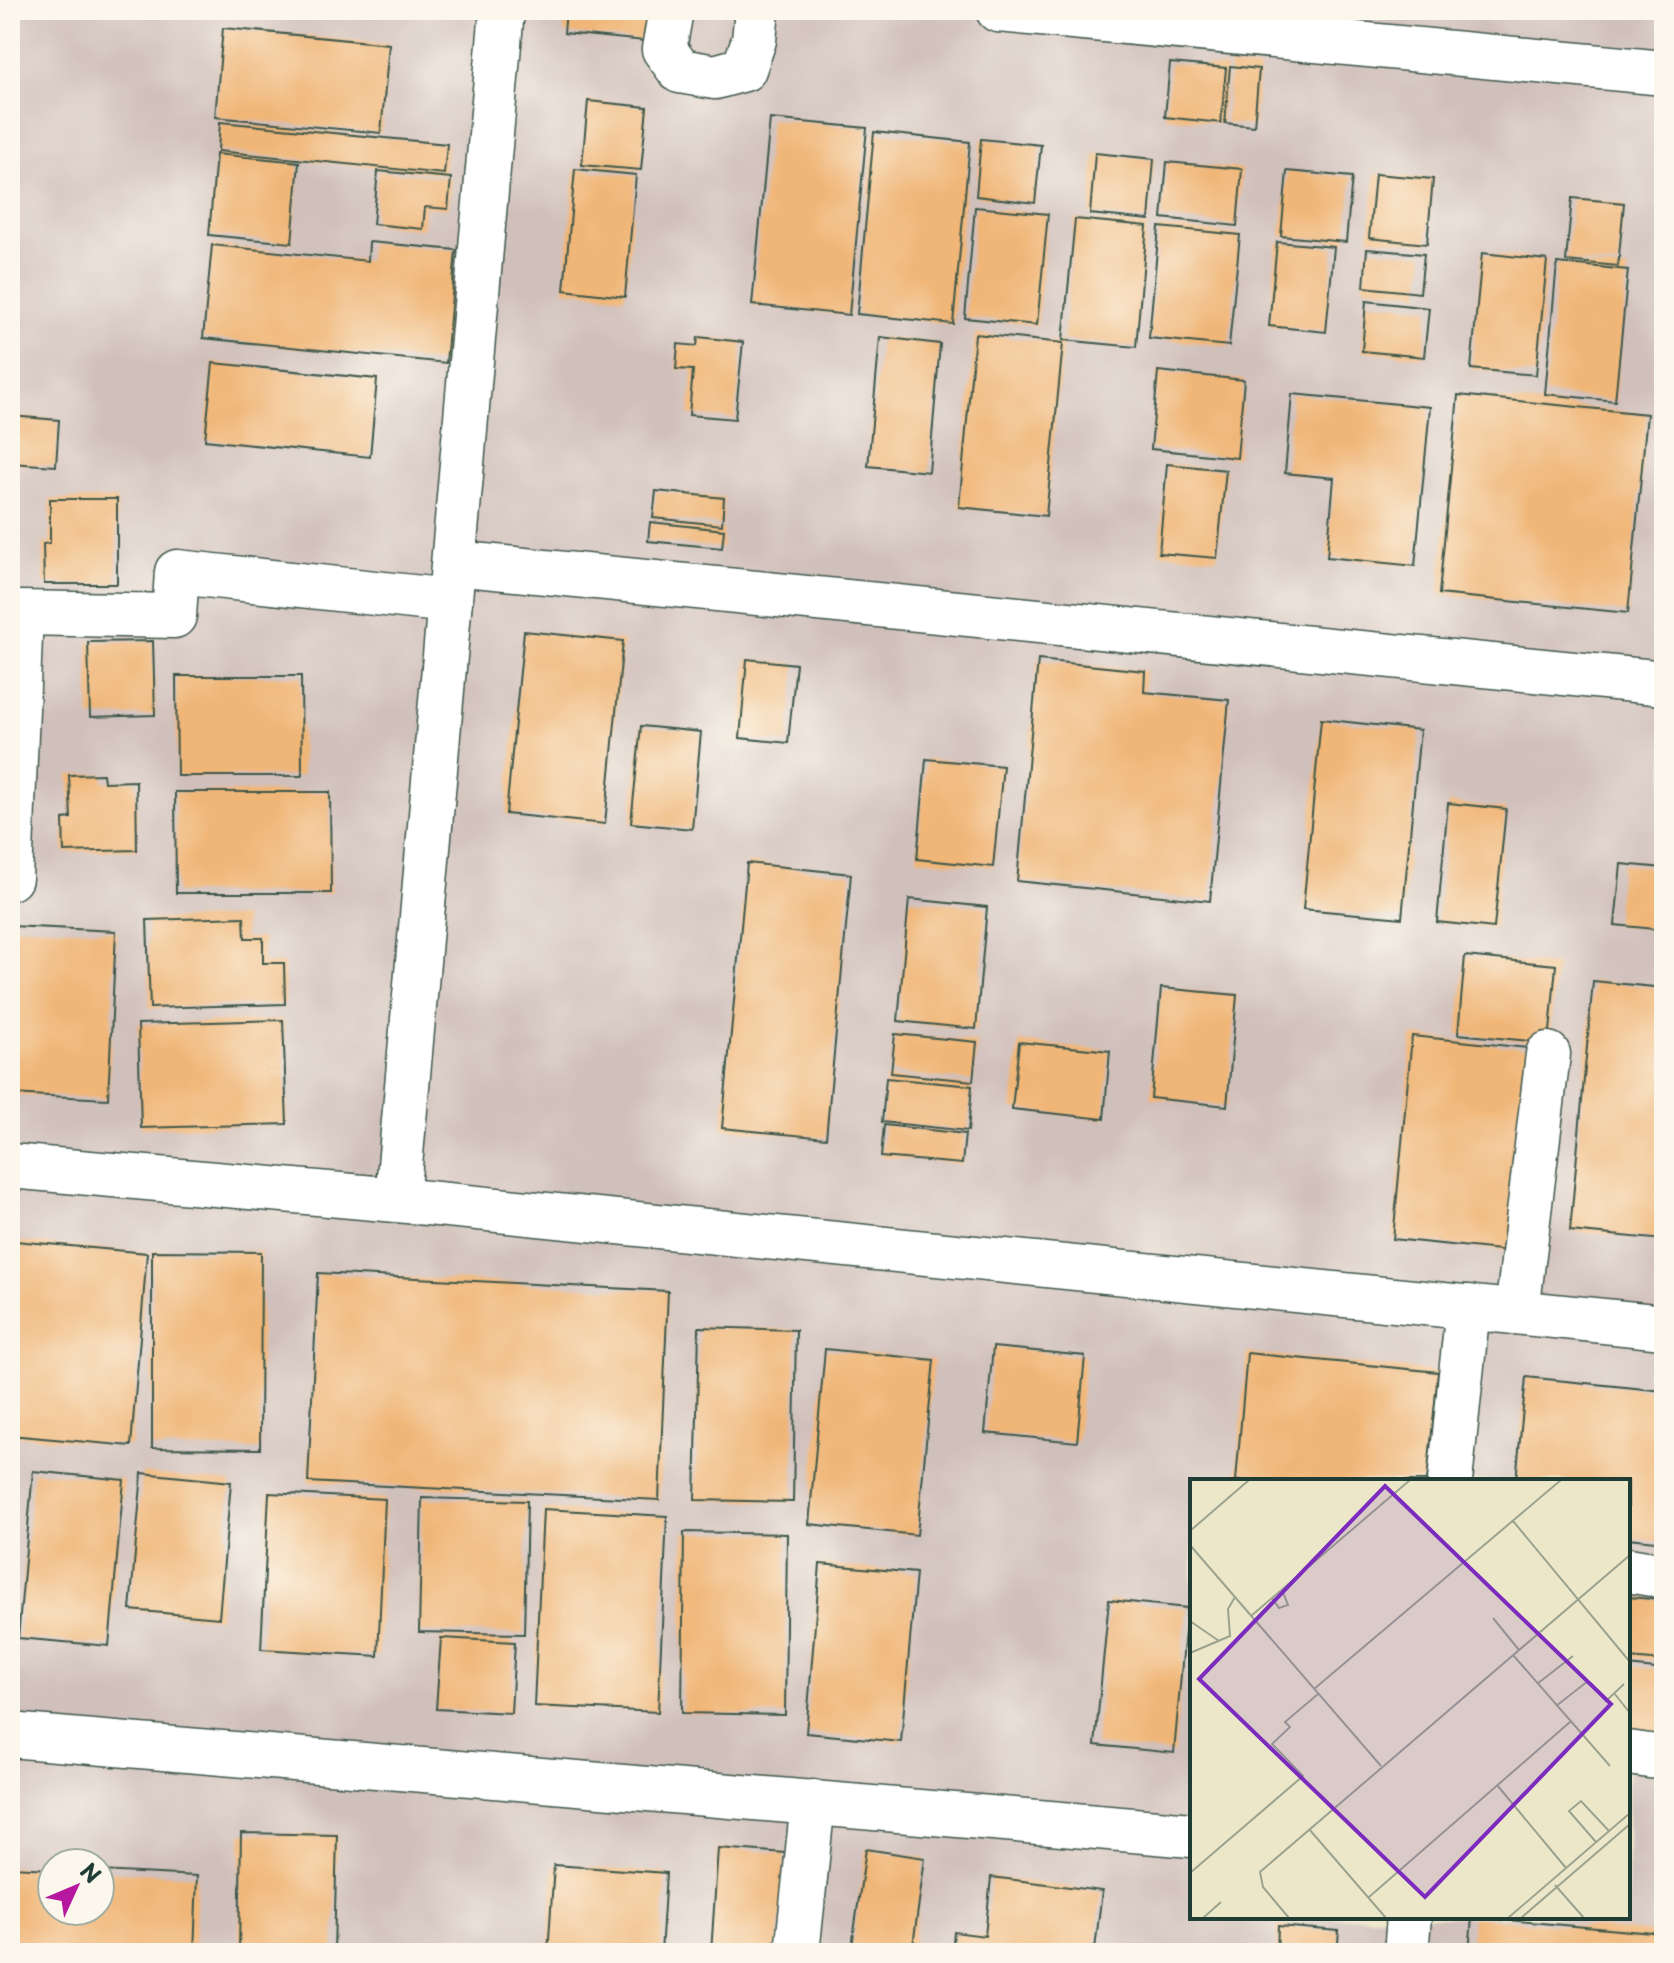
<svg xmlns="http://www.w3.org/2000/svg" width="1674" height="1963" viewBox="0 0 1674 1963" font-family="'Playpen Sans',sans-serif">
	<rect width="100%" height="100%" fill="#fbf7ec"/>
	<filter id="ink" filterUnits="userSpaceOnUse"><feTurbulence type="fractalNoise" baseFrequency=".0125" numOctaves="2"/><feDisplacementMap in="SourceGraphic" scale="16" xChannelSelector="R" yChannelSelector="G"/><feConvolveMatrix kernelMatrix="1 2 1 2 8 2 1 2 1" color-interpolation-filters="sRGB"/></filter>
	<filter id="wash" filterUnits="userSpaceOnUse"><feTurbulence type="fractalNoise" baseFrequency=".006" numOctaves="4" result="noise"/><feDisplacementMap in="SourceGraphic" scale="32" xChannelSelector="R" yChannelSelector="G"/><feGaussianBlur stdDeviation="1.8" result="paint"/><feColorMatrix in="noise" values="0 0 0 0 0 0 0 0 0 0 0 0 0 0 0 0 0 1.4 0 .05"/><feComposite in="paint" operator="in"/></filter>
	<g filter="url(#wash)">
		<rect width="100%" height="100%" fill="#ede7ca"/>
		<path fill="#d0c0bb" fill-rule="evenodd" d="M10,10H1664V1953H10ZM1192,1481H1628V1917H1192ZM52,1863H100V1911H52Z"/>
		<g id="blocks">
			<g fill="#f0b677">
				<polygon points="566,10 658,13 655,42 564,33"/>
				<polygon points="223,28 389,44 381,133 215,117"/>
				<polygon points="1170,63 1226,68 1221,123 1165,117"/>
				<polygon points="1230,66 1259,69 1254,126 1225,123"/>
				<polygon points="588,101 647,107 641,170 582,165"/>
				<polygon points="770,119 867,128 849,315 752,305"/>
				<polygon points="220,122 447,144 444,174 218,151"/>
				<polygon points="874,132 970,142 953,324 857,314"/>
				<polygon points="981,139 1041,145 1035,203 976,196"/>
				<polygon points="1095,153 1154,159 1149,220 1090,214"/>
				<polygon points="216,154 299,162 292,243 209,235"/>
				<polygon points="1167,162 1242,169 1237,226 1162,218"/>
				<polygon points="575,169 636,175 625,297 564,290"/>
				<polygon points="378,171 451,178 448,209 425,207 423,229 373,224"/>
				<polygon points="1287,171 1352,177 1346,242 1281,236"/>
				<polygon points="1375,174 1433,179 1427,244 1369,238"/>
				<polygon points="1572,198 1624,203 1618,266 1566,261"/>
				<polygon points="975,207 1048,214 1037,325 965,318"/>
				<polygon points="1075,219 1147,226 1136,347 1063,340"/>
				<polygon points="1159,227 1240,235 1229,346 1149,338"/>
				<polygon points="369,242 456,250 446,363 203,338 212,245 368,261"/>
				<polygon points="1277,242 1334,247 1326,332 1269,326"/>
				<polygon points="1367,249 1424,254 1420,293 1364,287"/>
				<polygon points="1482,253 1547,260 1536,375 1471,369"/>
				<polygon points="1557,263 1628,270 1615,401 1545,394"/>
				<polygon points="1366,301 1429,308 1424,357 1362,351"/>
				<polygon points="975,334 1063,343 1046,516 959,507"/>
				<polygon points="698,337 743,342 735,419 689,415 693,370 676,369 678,344 697,346"/>
				<polygon points="880,337 940,344 929,472 868,466"/>
				<polygon points="1662,345 1664,345 1664,378 1659,377"/>
				<polygon points="213,363 377,379 370,457 205,440"/>
				<polygon points="1158,371 1244,380 1237,458 1151,449"/>
				<polygon points="1292,394 1430,407 1415,566 1327,557 1334,478 1285,473"/>
				<polygon points="1458,395 1647,414 1628,613 1439,594"/>
				<polygon points="10,416 59,420 56,466 10,463"/>
				<polygon points="1167,464 1226,470 1217,558 1159,553"/>
				<polygon points="656,491 724,498 722,525 653,518"/>
				<polygon points="50,499 117,499 117,584 44,584 43,544 50,543"/>
				<polygon points="650,522 724,530 722,548 648,541"/>
				<polygon points="524,631 623,641 605,824 506,814"/>
				<polygon points="153,641 155,715 90,717 88,642"/>
				<polygon points="747,659 796,664 788,743 740,738"/>
				<polygon points="1038,660 1145,671 1144,692 1229,700 1210,901 1017,881"/>
				<polygon points="176,676 301,676 302,776 177,776"/>
				<polygon points="1321,719 1420,730 1402,918 1303,909"/>
				<polygon points="641,726 701,732 692,829 631,823"/>
				<polygon points="926,759 1003,766 993,867 917,859"/>
				<polygon points="103,774 104,782 136,781 137,850 64,852 63,819 71,818 69,775"/>
				<polygon points="175,792 330,792 331,893 176,893"/>
				<polygon points="1448,803 1506,809 1494,928 1437,922"/>
				<polygon points="747,863 851,874 826,1138 722,1128"/>
				<polygon points="1621,864 1664,868 1664,930 1615,925"/>
				<polygon points="909,899 987,907 976,1029 898,1021"/>
				<polygon points="244,917 245,938 263,938 263,963 284,963 285,1004 150,1008 147,920"/>
				<polygon points="10,926 116,931 108,1099 10,1094"/>
				<polygon points="1465,956 1556,965 1549,1043 1458,1034"/>
				<polygon points="1593,981 1664,988 1664,1240 1570,1231"/>
				<polygon points="1161,988 1237,995 1227,1106 1151,1098"/>
				<polygon points="283,1020 287,1124 141,1128 138,1024"/>
				<polygon points="895,1034 977,1042 973,1081 891,1073"/>
				<polygon points="1412,1036 1538,1049 1519,1252 1393,1239"/>
				<polygon points="1019,1042 1110,1051 1104,1119 1012,1109"/>
				<polygon points="886,1078 972,1086 968,1131 882,1122"/>
				<polygon points="884,1125 965,1134 962,1164 881,1157"/>
				<polygon points="15,1241 147,1253 131,1446 10,1435 10,1304"/>
				<polygon points="152,1251 261,1252 260,1449 152,1448"/>
				<polygon points="318,1273 668,1291 659,1500 308,1482"/>
				<polygon points="699,1327 796,1330 793,1502 695,1500"/>
				<polygon points="993,1347 1085,1356 1077,1442 985,1433"/>
				<polygon points="825,1349 934,1360 917,1535 809,1524"/>
				<polygon points="1247,1353 1438,1372 1427,1481 1236,1481"/>
				<polygon points="1526,1377 1664,1391 1664,1542 1628,1538 1628,1481 1516,1481"/>
				<polygon points="33,1471 124,1480 109,1646 18,1638"/>
				<polygon points="142,1473 231,1482 219,1618 130,1610"/>
				<polygon points="269,1493 385,1499 378,1656 261,1649"/>
				<polygon points="422,1498 527,1501 524,1634 419,1632"/>
				<polygon points="543,1509 667,1516 658,1712 534,1706"/>
				<polygon points="684,1532 787,1534 785,1715 682,1713"/>
				<polygon points="820,1564 916,1573 901,1742 806,1733"/>
				<polygon points="1628,1597 1664,1600 1664,1661 1628,1658"/>
				<polygon points="1109,1600 1187,1608 1174,1753 1095,1745"/>
				<polygon points="441,1638 515,1642 511,1713 436,1709"/>
				<polygon points="1628,1666 1664,1670 1664,1737 1628,1733"/>
				<polygon points="241,1833 337,1835 334,1953 239,1953"/>
				<polygon points="718,1848 785,1853 778,1953 711,1953"/>
				<polygon points="866,1849 925,1858 912,1953 851,1953"/>
				<polygon points="554,1865 666,1873 661,1953 548,1953"/>
				<polygon points="10,1867 52,1869 52,1911 100,1911 100,1871 197,1876 194,1953 10,1953"/>
				<polygon points="991,1877 1102,1891 1095,1949 1114,1953 952,1953 954,1932 985,1936"/>
				<polygon points="1472,1917 1664,1934 1664,1953 1469,1953"/>
				<polygon points="1278,1926 1339,1931 1337,1953 1277,1953"/>
			</g>
		</g>
	</g>
	<g filter="url(#ink)">
		<use href="#blocks" fill-opacity="0" stroke="#3e564a" stroke-width="2"/>
		<g fill="none" stroke-linecap="round" stroke-linejoin="round">
			<defs>
				<g id="minor">
					<polyline points="671,10 664,49 680,71 715,77 744,69 754,40 757,10"/>
					<polyline points="998,10 1664,73"/>
					<polyline points="454,563 1664,683"/>
					<polyline points="10,878 21,613 174,616 177,572 450,601"/>
					<polyline points="10,1166 397,1200 1664,1327"/>
					<polyline points="397,1200 502,10"/>
					<polyline points="1517,1312 1548,1054"/>
					<polyline points="1450,1481 1468,1307"/>
					<polyline points="1628,1570 1664,1576"/>
					<polyline points="10,1735 1192,1835"/>
					<polyline points="1628,1753 1664,1758"/>
					<polyline points="797,1953 813,1802"/>
					<polyline points="1406,1953 1409,1917"/>
				</g>
			</defs>
			<use href="#minor" stroke="#3e564a" stroke-width="47"/>
			<use href="#minor" stroke="#fff" stroke-width="44"/>
		</g>
	</g>
	<g transform="translate(1190 1479)">
		<rect width="440" height="440" fill="#ede7ca"/>
		<path fill="none" stroke="#9ba38e" stroke-width="2" d="M323,42L440,183M0,52L59,1M0,66L191,287M82,119L89,129L98,126L92,111M61,137L220,1M303,139L329,171M0,142L29,162M0,174L40,157L38,130L45,118M323,176L420,287M347,205L383,177M124,210L371,1M424,214L440,234M366,227L398,202L416,222L434,205M307,306L376,389M119,350L196,439M406,363L379,332L391,322L419,352M0,394L113,297L82,265L100,248L95,243L128,215M365,406L394,439M179,418L380,243M13,439L31,423M99,439L73,408L70,393L440,76M318,439L440,334M331,439L440,345"/>
		<path fill="#7b2cbf" fill-opacity="0.15" stroke="#7b2cbf" stroke-width="4" d="M195,7L421,225L235,418L9,200Z"/>
		<rect width="440" height="440" fill="none" stroke="#1f3d34" stroke-width="4"/>
	</g>
	<rect width="1674" height="1963" fill="none" stroke="#fbf7ec" stroke-width="40"/>
	<g transform="translate(76 1887) rotate(46)"><circle r="38" fill="#fbf7ec" stroke="#a3ada2" stroke-width="2"/>
	<path d="M0-6L14 30L0 20L-14 30Z" fill="#b5179e"/>
	<text y="-12" font-size="22" font-weight="bold" text-anchor="middle" fill="#1f3d34">N</text>
	</g>
</svg>
